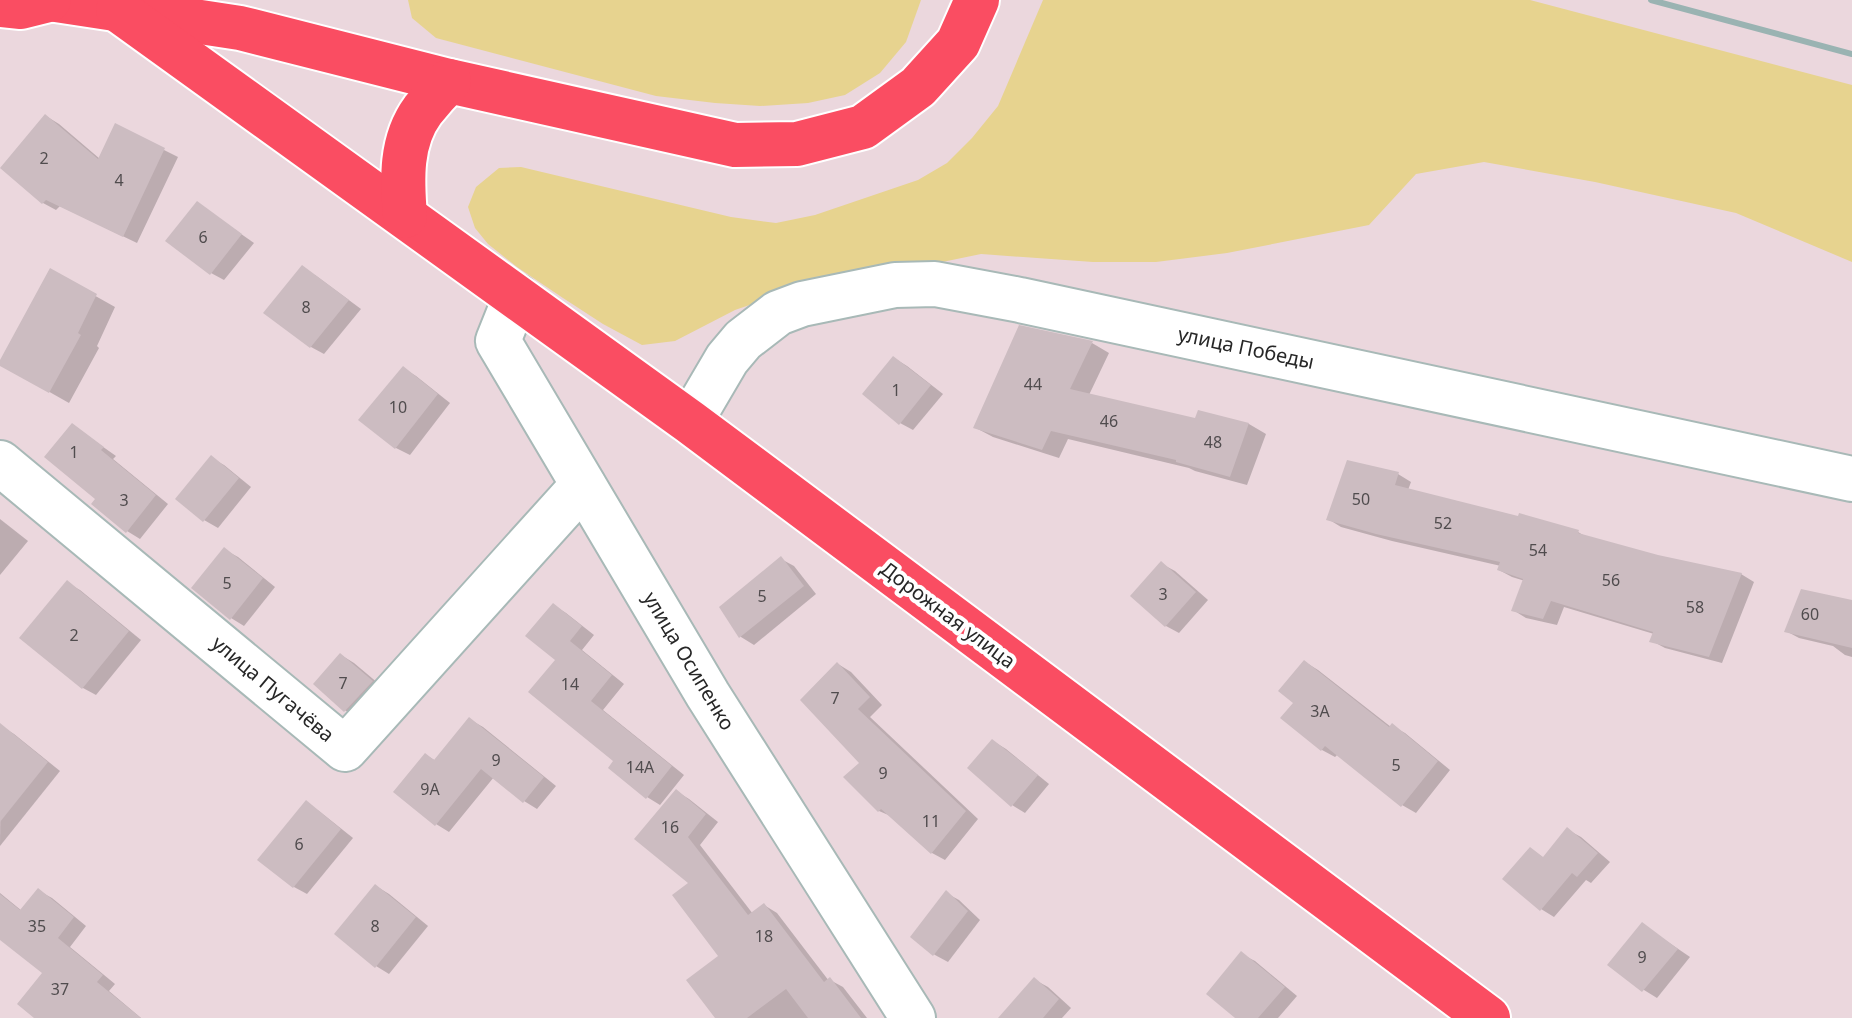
<svg xmlns="http://www.w3.org/2000/svg" width="1852" height="1018" viewBox="0 0 1852 1018" font-family="'Noto Sans',sans-serif">
	<rect width="100%" height="100%" fill="#ebd7dd"/>
	<g fill="#e7d38f">
		<polygon points="408,0 921,0 906,42 880,73 845,95 808,103 760,106 715,103 656,96 436,38 412,18"/>
		<polygon points="1043,0 1530,0 1852,85 1852,262 1736,213 1595,182 1484,162 1416,174 1369,225 1227,253 1156,262 1093,262 981,254 773,297 735,310 675,341 642,345 603,324 563,298 517,267 488,244 475,228 468,207 476,187 499,168 521,167 731,217 776,223 815,215 918,180 947,163 972,138 998,106"/>
	</g>
	<g fill="#0003">
		<polygon points="46,116 59,124 100,159 116,126 178,157 137,243 60,206 56,210 43,203"/>
		<polygon points="197,203 254,243 224,280 211,273"/>
		<polygon points="51,271 115,307 97,346 99,348 69,403 0,364"/>
		<polygon points="315,275 361,309 324,354 311,347"/>
		<polygon points="1092,343 1109,353 1089,395 1196,420 1199,412 1249,424 1266,434 1247,485 1195,471 1189,468 1068,439 1059,458 993,437 976,428"/>
		<polygon points="894,358 907,366 943,394 913,430 900,423"/>
		<polygon points="403,368 416,376 450,403 410,455 396,448 361,420"/>
		<polygon points="72,425 116,456 113,459 168,504 140,539 127,531 98,498"/>
		<polygon points="211,458 224,465 251,487 218,528 204,520"/>
		<polygon points="1348,462 1398,474 1411,482 1408,490 1578,532 1588,538 1657,557 1741,574 1754,582 1722,663 1665,648 1652,641 1654,634 1564,607 1557,625 1526,618 1513,610 1525,581 1512,577 1499,570 1501,566 1392,541 1341,527 1328,519"/>
		<polygon points="0,519 28,541 0,575"/>
		<polygon points="225,550 238,557 275,587 244,626 231,618"/>
		<polygon points="781,559 794,566 816,594 754,645 741,637 722,607"/>
		<polygon points="1162,564 1175,571 1208,600 1179,633 1166,626"/>
		<polygon points="67,583 80,590 141,640 96,695 83,688 22,638"/>
		<polygon points="1852,602 1852,657 1845,655 1833,646 1799,638 1786,631"/>
		<polygon points="553,605 566,613 594,635 582,650 624,684 603,710 684,775 660,805 647,797 616,761 557,660"/>
		<polygon points="341,655 354,663 385,689 359,718 346,711 316,684"/>
		<polygon points="1305,662 1318,670 1391,727 1392,726 1405,733 1450,770 1416,813 1402,805 1338,754 1335,757 1322,750 1283,718 1296,702"/>
		<polygon points="838,664 851,672 882,705 870,717 978,819 945,860 932,853 893,817 879,811 861,763"/>
		<polygon points="469,719 483,727 556,786 537,809 524,801 494,777 449,832 436,824 426,755 436,761"/>
		<polygon points="1,726 14,734 60,771 0,846"/>
		<polygon points="993,741 1006,749 1049,784 1025,813 1012,805"/>
		<polygon points="676,791 689,799 718,822 700,845 753,914 764,905 777,913 829,981 830,980 843,987 867,1018 717,1018 720,957 691,883"/>
		<polygon points="306,803 319,811 353,838 307,894 294,887"/>
		<polygon points="1568,830 1581,837 1610,862 1591,883 1586,880 1554,917 1541,909 1530,849 1544,858"/>
		<polygon points="376,886 389,894 428,926 389,974 376,966"/>
		<polygon points="39,891 52,898 86,926 70,947 115,984 109,991 141,1018 37,1018 45,973 0,937 0,893 22,911"/>
		<polygon points="946,893 959,900 980,920 948,962 935,955 912,937"/>
		<polygon points="1643,925 1690,957 1657,998 1644,990 1610,964"/>
		<polygon points="1241,954 1255,961 1297,996 1278,1018 1238,1018"/>
		<polygon points="1035,980 1048,987 1071,1008 1062,1018 1001,1018"/>
	</g>
	<g fill="#ccbcc1">
		<polygon points="45,114 98,159 115,123 165,148 123,237 46,200 42,204 0,168"/>
		<polygon points="197,201 242,234 210,275 165,241"/>
		<polygon points="302,265 349,300 310,348 263,313"/>
		<polygon points="50,268 97,294 78,333 81,335 49,393 0,366 0,360"/>
		<polygon points="1019,325 1093,341 1070,389 1195,418 1198,410 1249,423 1230,477 1176,462 1176,460 1051,431 1042,450 973,428"/>
		<polygon points="893,356 931,385 899,425 862,394"/>
		<polygon points="403,366 438,394 395,449 358,420"/>
		<polygon points="72,423 104,447 101,450 156,495 126,533 91,504 95,499 44,457"/>
		<polygon points="211,455 239,478 203,522 175,499"/>
		<polygon points="1347,460 1399,472 1395,485 1518,516 1519,513 1579,530 1578,533 1658,555 1742,573 1709,657 1649,642 1653,632 1551,601 1543,619 1511,611 1523,579 1497,570 1500,562 1376,534 1326,520"/>
		<polygon points="224,547 263,578 230,620 191,588"/>
		<polygon points="781,556 804,586 739,638 719,607"/>
		<polygon points="1161,561 1196,592 1165,627 1130,596"/>
		<polygon points="67,580 129,631 82,689 19,638"/>
		<polygon points="1801,589 1852,600 1852,648 1784,632"/>
		<polygon points="553,603 582,626 570,641 612,675 591,701 672,766 646,799 608,768 613,761 528,692 555,660 525,636"/>
		<polygon points="340,653 373,681 344,712 313,684"/>
		<polygon points="1304,660 1389,727 1392,723 1438,761 1401,807 1325,746 1321,751 1280,718 1293,703 1278,691"/>
		<polygon points="837,662 870,697 858,709 966,811 931,854 881,809 878,812 843,777 859,763 800,700"/>
		<polygon points="469,717 544,777 523,803 481,769 435,826 393,792 425,753 434,760"/>
		<polygon points="0,723 48,762 0,822"/>
		<polygon points="992,739 1038,775 1011,807 967,768"/>
		<polygon points="676,789 706,814 688,837 748,915 764,903 824,982 830,977 861,1018 808,1018 786,989 747,1018 715,1018 686,980 718,956 672,895 688,883 634,839"/>
		<polygon points="306,800 341,829 293,888 257,860"/>
		<polygon points="1567,827 1598,853 1577,877 1572,873 1540,911 1502,879 1530,847 1543,857"/>
		<polygon points="375,884 416,917 375,968 334,934"/>
		<polygon points="38,888 74,917 58,938 103,975 97,982 141,1018 34,1018 17,1004 42,973 0,940 0,894 20,910"/>
		<polygon points="946,890 968,911 933,956 910,937"/>
		<polygon points="1642,922 1678,949 1642,992 1607,965"/>
		<polygon points="1241,951 1285,987 1258,1018 1235,1018 1206,994"/>
		<polygon points="1034,977 1059,999 1043,1018 998,1018"/>
	</g>
	<g fill="none" stroke-linecap="round" stroke-linejoin="round">
		<defs>
			<g id="minor">
				<polyline points="516,296 498,341 708,695 913,1018"/>
				<polyline points="690,422 727,359 743,340 778,313 802,304 895,285 935,284 1020,300 1852,479"/>
				<polyline points="0,463 345,749 583,485"/>
			</g>
			<g id="major">
				<polyline points="56,0 240,28 449,81 735,145 797,144 863,127 918,87 958,43 977,0"/>
				<polyline points="0,5 21,7 49,0"/>
				<polyline points="118,10 690,422 1488,1018"/>
				<path d="M405,216C402,180 400,141 423,110C431,100 440,90 449,81"/>
			</g>
		</defs>
		<use href="#minor" stroke="#a8b9b7" stroke-width="48"/>
		<use href="#major" stroke="#fff" stroke-width="48"/>
		<use href="#minor" stroke="#fff" stroke-width="44"/>
		<use href="#major" stroke="#fa4d62" stroke-width="44"/>
		<polyline stroke="#9ab3b2" stroke-width="6" points="1651,0 1852,54"/>
	</g>
	<g text-anchor="middle" stroke-width="8" stroke-linejoin="round" paint-order="stroke">
		<g font-size="16" fill="#504c4e">
			<text x="44" y="164">2</text>
			<text x="119" y="186">4</text>
			<text x="203" y="243">6</text>
			<text x="306" y="313">8</text>
			<text x="1033" y="390">44</text>
			<text x="896" y="396">1</text>
			<text x="398" y="413">10</text>
			<text x="1109" y="427">46</text>
			<text x="1213" y="448">48</text>
			<text x="74" y="458">1</text>
			<text x="1361" y="505">50</text>
			<text x="124" y="506">3</text>
			<text x="1443" y="529">52</text>
			<text x="1538" y="556">54</text>
			<text x="1611" y="586">56</text>
			<text x="227" y="589">5</text>
			<text x="1163" y="600">3</text>
			<text x="762" y="602">5</text>
			<text x="1695" y="613">58</text>
			<text x="1810" y="620">60</text>
			<text x="74" y="641">2</text>
			<text x="343" y="689">7</text>
			<text x="570" y="690">14</text>
			<text x="835" y="704">7</text>
			<text x="1320" y="717">3А</text>
			<text x="496" y="766">9</text>
			<text x="1396" y="771">5</text>
			<text x="640" y="773">14А</text>
			<text x="883" y="779">9</text>
			<text x="430" y="795">9А</text>
			<text x="931" y="827">11</text>
			<text x="670" y="833">16</text>
			<text x="299" y="850">6</text>
			<text x="37" y="932">35</text>
			<text x="375" y="932">8</text>
			<text x="764" y="942">18</text>
			<text x="1642" y="963">9</text>
			<text x="60" y="995">37</text>
		</g>
		<g font-size="20" fill="#272727" stroke="#fff">
			<text transform="translate(1246 348) rotate(12)" y="7">улица Победы</text>
			<text transform="translate(948 615) rotate(37)" y="7">Дорожная улица</text>
			<text transform="translate(689 661) rotate(59)" y="7">улица Осипенко</text>
			<text transform="translate(273 689) rotate(40)" y="7">улица Пугачёва</text>
		</g>
	</g>
</svg>
